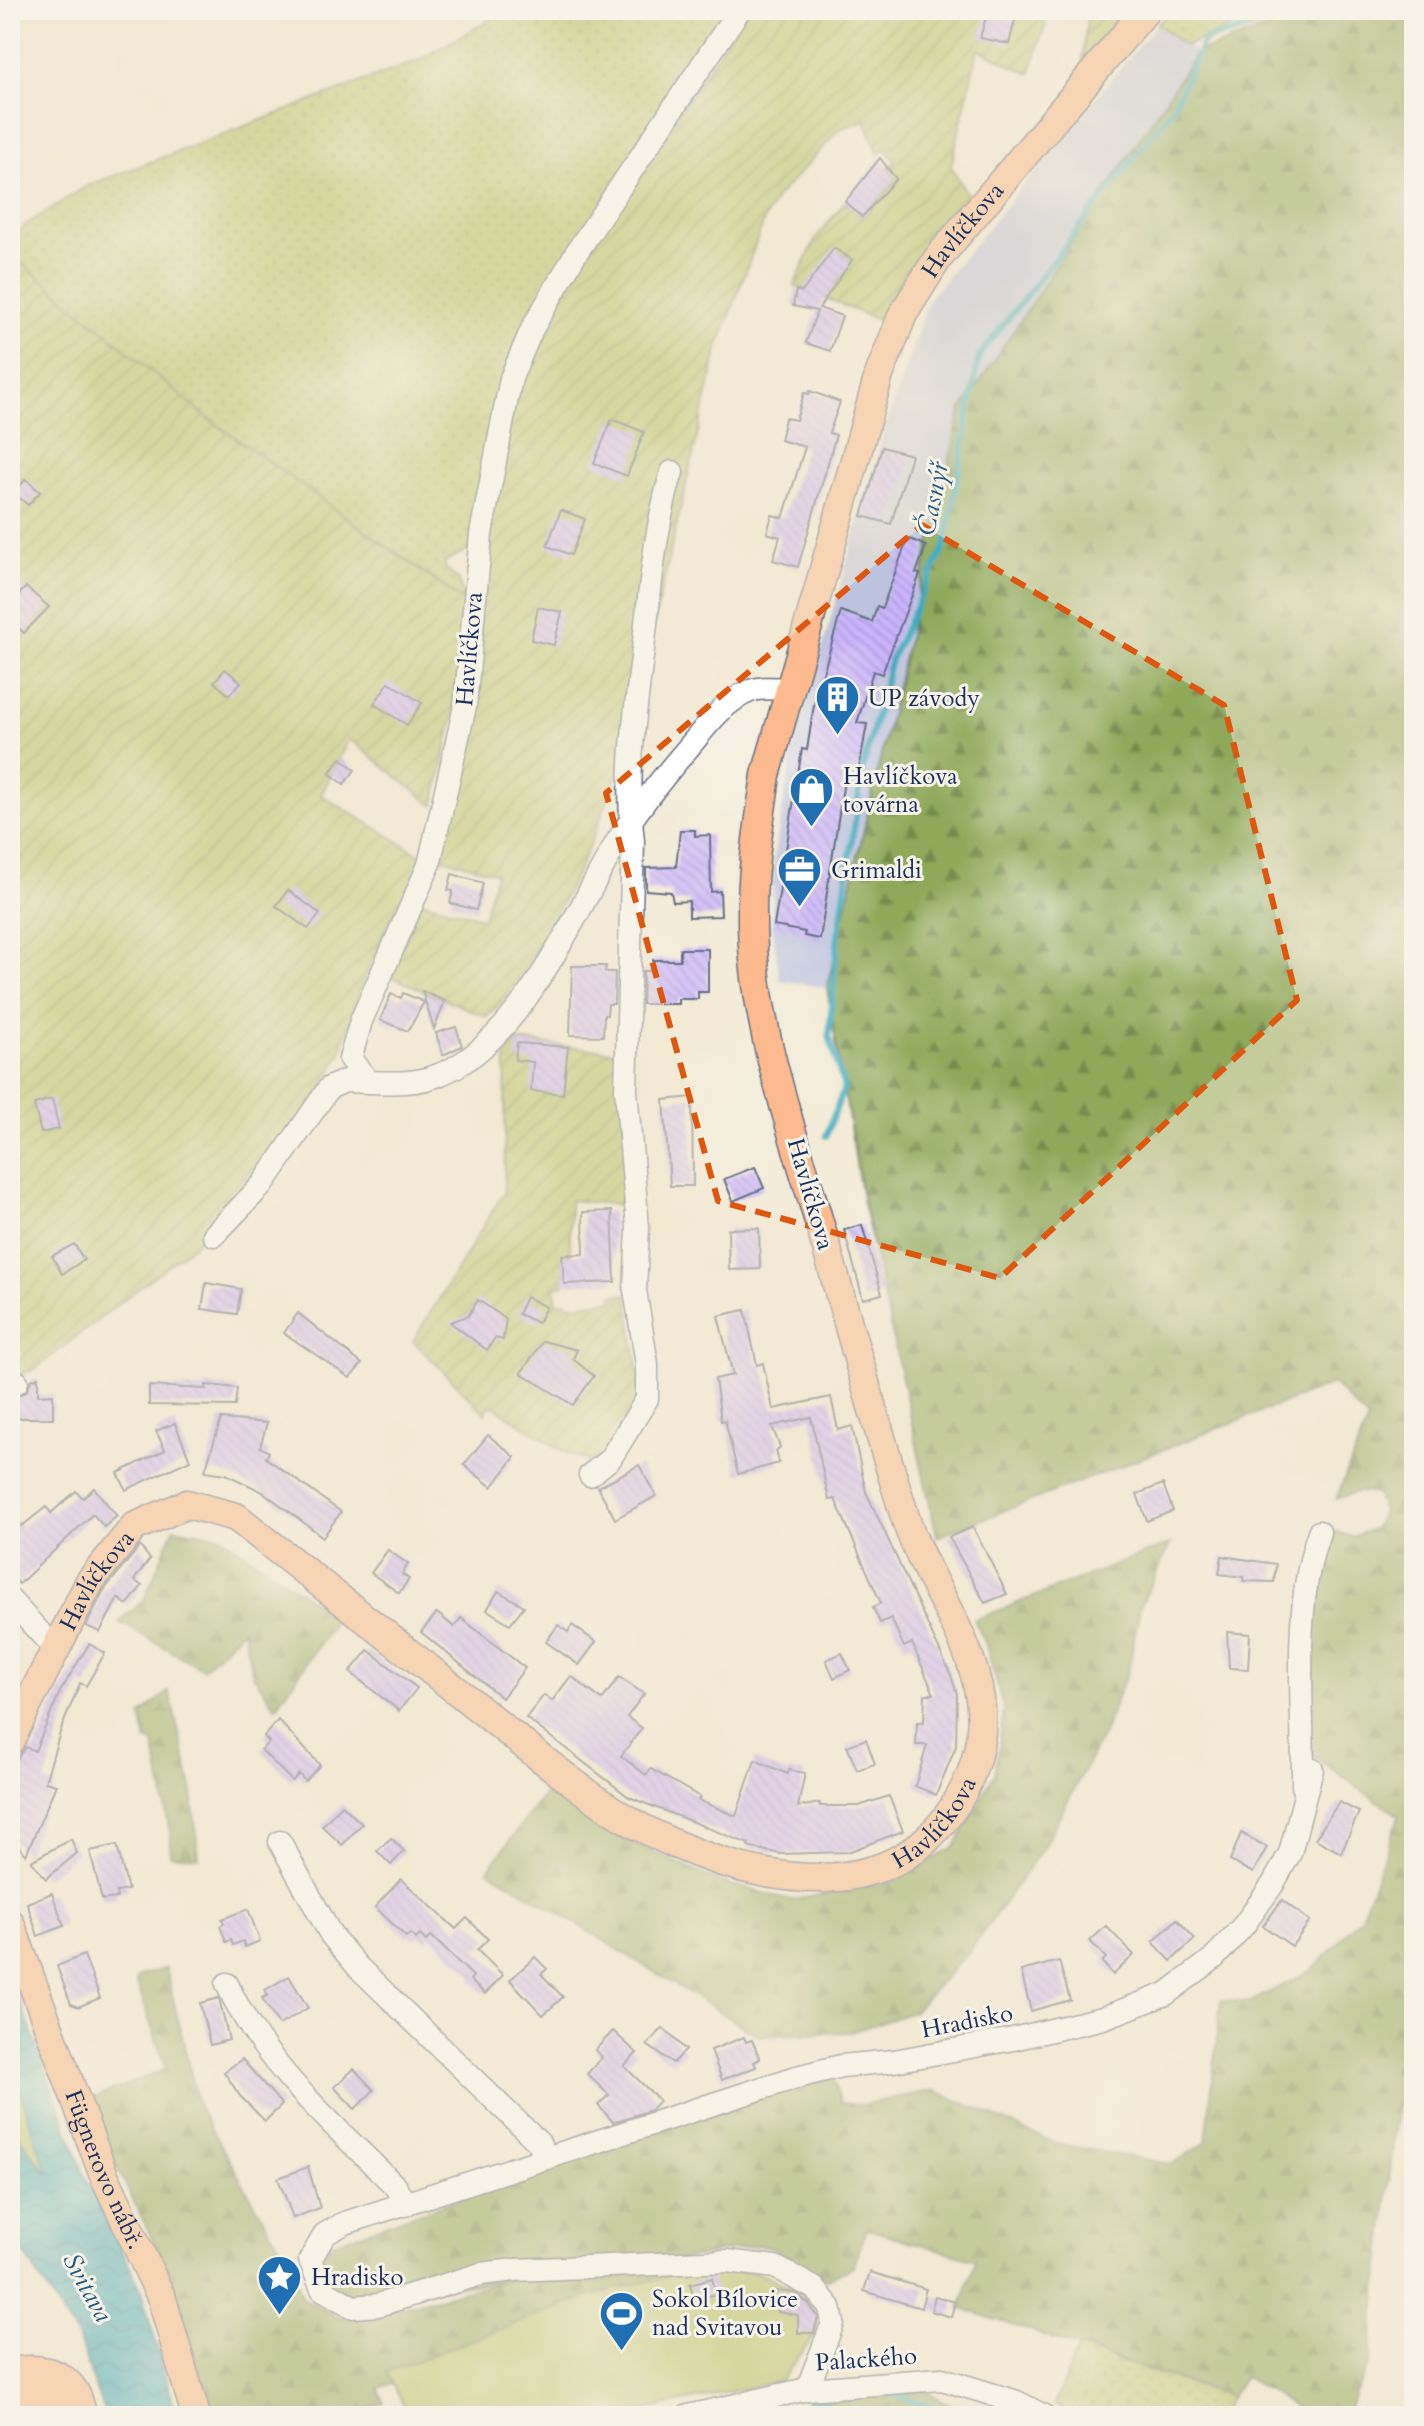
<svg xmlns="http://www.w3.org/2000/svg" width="1424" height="2426" viewBox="0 0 1424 2426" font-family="Cardo,serif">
	<defs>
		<pattern id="grass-dots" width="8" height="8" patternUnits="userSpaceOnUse" patternTransform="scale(2)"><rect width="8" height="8" fill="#b4c264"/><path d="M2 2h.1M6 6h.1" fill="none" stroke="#929e56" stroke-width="1.8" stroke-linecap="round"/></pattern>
		<pattern id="forest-firs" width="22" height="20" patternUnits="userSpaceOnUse" patternTransform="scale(2)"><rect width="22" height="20" fill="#8fa85a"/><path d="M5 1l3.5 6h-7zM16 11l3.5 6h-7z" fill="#74894e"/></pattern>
		<pattern id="garden-furrows" width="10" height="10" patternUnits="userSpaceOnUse" patternTransform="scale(2)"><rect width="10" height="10" fill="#b4c264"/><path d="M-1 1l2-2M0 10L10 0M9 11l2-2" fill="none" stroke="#929e56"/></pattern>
		<pattern id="water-waves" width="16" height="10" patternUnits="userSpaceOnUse" patternTransform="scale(2)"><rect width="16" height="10" fill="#3eaabe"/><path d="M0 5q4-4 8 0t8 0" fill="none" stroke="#338b9e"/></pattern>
		<pattern id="building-back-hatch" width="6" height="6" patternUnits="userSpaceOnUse" patternTransform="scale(2)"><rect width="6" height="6" fill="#cab4fc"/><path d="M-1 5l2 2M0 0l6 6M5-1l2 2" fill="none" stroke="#ad9bda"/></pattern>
	</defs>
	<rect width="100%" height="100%" fill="#f7f3e8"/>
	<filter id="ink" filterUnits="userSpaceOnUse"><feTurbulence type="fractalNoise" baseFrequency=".0125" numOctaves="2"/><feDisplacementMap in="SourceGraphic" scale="16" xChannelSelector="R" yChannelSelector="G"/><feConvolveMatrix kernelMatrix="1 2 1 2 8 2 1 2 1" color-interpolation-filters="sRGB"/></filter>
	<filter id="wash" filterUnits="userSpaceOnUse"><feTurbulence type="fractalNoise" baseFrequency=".006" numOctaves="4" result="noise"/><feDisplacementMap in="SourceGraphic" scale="32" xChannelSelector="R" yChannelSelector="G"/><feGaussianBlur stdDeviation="1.8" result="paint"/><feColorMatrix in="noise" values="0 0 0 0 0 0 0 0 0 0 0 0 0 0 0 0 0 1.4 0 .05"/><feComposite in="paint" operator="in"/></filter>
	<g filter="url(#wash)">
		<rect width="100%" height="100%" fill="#f2e9d3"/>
		<polygon fill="#bdc3de" points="1157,24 1196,53 961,411 827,988 780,980 772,924 774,855 794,747 884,432 928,300"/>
		<g fill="url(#grass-dots)" stroke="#687861" stroke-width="2">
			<polygon points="507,10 730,10 473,548 445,561 446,569 458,580 465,602 205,416 10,253 10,240 28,223 87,186 417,61"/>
			<polygon points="1172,10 1272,10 1185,46 1157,24"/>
			<polygon points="1078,2347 1231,2397 1218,2416 1076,2416 1054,2405"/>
		</g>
		<g fill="url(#forest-firs)" stroke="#556c5c" stroke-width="2">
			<path d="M1319,10H1414V2062L1397,2108L1370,2362L1345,2416H1309L1244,2376L1231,2397L960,2308L976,2260L867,2229L853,2267L825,2280L771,2248L757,2245L696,2257L358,2298L330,2285L320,2260L329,2246L338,2241L713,2110L832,2074L841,2103L860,2105L935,2090L1054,2143L1172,2164L1206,2142L1221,2000L1250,2002L1313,1970L1361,1917L1399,1816L1307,1752C1308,1681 1301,1590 1327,1524L1331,1530L1352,1537L1374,1528L1383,1511L1376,1494L1357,1492L1336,1499L1368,1420L1333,1384L937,1537L862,1198L827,988L961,411L1196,53Z"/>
			<polygon points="174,1528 221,1536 337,1618 276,1708 252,1673 243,1629 203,1669 119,1622 144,1600"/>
			<polygon points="1171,1543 1140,1607 1129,1667 1103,1734 1044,1846 970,1951 913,2012 851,2032 759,2036 488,1870 550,1786 611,1833 720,1882 792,1900 893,1882 955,1846 995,1773 1004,1710 985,1642 974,1620"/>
			<polygon points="169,1691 191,1783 199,1857 170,1855 171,1839 154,1743 146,1740 141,1715"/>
			<polygon points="166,1968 199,2108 286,2257 303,2298 339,2317 399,2308 514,2278 683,2272 379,2388 384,2402 354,2416 216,2416 195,2362 171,2276 116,2166 90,2099 166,2069 136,1981 140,1976"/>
			<polygon points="920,2388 971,2416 742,2416 764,2412"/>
		</g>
		<g fill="#b4c264" stroke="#687861" stroke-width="2">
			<polygon points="10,2062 49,2179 10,2124"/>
			<polygon points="753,2271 802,2291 820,2313 816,2333 781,2381 616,2416 409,2416 387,2372 593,2295 683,2272"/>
		</g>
		<g fill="url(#garden-furrows)" stroke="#687861" stroke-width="2">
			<path d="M746,10H1050L1030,74L978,49L951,166L969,197L904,273L880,321L794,286L815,240L845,202L862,217L896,179L888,168L895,161L885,148L878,153L865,120L840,129L777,197L765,218L718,348L622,759C601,824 575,882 541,941C525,968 511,996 487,1017L389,976L421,901L483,918L496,873L439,857L504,434L538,328Z"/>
			<polygon points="1088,10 1126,10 1082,61"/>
			<polygon points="10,253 205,416 471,607 462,678 434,806 349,739 321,795 420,854 421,868 390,920 364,979 340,1055 301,1125 253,1189 195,1244 35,1369 10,1378"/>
			<polygon points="506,1040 621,1052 629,1206 570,1200 570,1255 563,1256 564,1285 555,1287 556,1303 567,1302 569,1305 613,1300 613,1295 627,1294 643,1402 598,1465 566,1453 491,1405 485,1413 413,1341 504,1192"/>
		</g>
		<polygon fill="url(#water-waves)" stroke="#2c6c8e" stroke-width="2" points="10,1974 86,2179 140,2287 177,2416 105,2416 79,2340 10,2231 10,2124 48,2175 10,2062"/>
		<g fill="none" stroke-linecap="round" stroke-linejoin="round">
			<g stroke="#3eaabe" stroke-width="6">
				<polyline points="826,1136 844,1088 829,1036 837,944 863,767 891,659 945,546 979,356 1172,109 1204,40 1319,10"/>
				<polyline points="883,2392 964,2416"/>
				<polyline points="808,2401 833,2398"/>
			</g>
		</g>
		<g id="blocks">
			<g fill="url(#building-back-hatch)">
				<polygon points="988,10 1017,12 1009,44 980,38"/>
				<polygon points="880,158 896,179 862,217 845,202"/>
				<polygon points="834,248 852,260 819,308 842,316 830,351 806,343 817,311 793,306 796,290 802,292"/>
				<polygon points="810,391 840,402 829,433 836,435 798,567 773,560 780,537 767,533 772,515 783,518 805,447 780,440 785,418 796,420 804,393 809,394"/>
				<polygon points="612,419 644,432 627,476 594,463"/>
				<polygon points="882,447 911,455 891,524 862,516"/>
				<polygon points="26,479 40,492 28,505 14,493"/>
				<polygon points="561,510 585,519 571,555 547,546"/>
				<polygon points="908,538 926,546 916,573 920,574 882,674 873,671 857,723 867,724 859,769 846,767 820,939 804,936 805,932 774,926 802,749 807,750 814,705 841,611 872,622 877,606 882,608"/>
				<polygon points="26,587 49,607 24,633 10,620 10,604"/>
				<polygon points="538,607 562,612 554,645 531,640"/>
				<polygon points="225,669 241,682 229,695 214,682"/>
				<polygon points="389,682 422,703 407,725 374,704"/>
				<polygon points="341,758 355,770 344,784 329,773"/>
				<polygon points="680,830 695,830 695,836 710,835 711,892 720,891 721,916 689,917 689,901 673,902 671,892 646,890 646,868 676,867"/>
				<polygon points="452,874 483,883 476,910 450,903 453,891 448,890"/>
				<polygon points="288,890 320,914 308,929 276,906"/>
				<polygon points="680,949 708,949 708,992 698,992 698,999 678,999 678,1004 642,1004 643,971 653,971 653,960 680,960"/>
				<polygon points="572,966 606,966 605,972 615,972 614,1004 608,1004 607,1015 604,1015 603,1036 570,1035"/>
				<polygon points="422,991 445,1001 434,1029"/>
				<polygon points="403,993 424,1002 408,1031 380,1020 391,994 401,998"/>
				<polygon points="456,1027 462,1046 443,1055 436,1033"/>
				<polygon points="517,1043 568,1047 563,1094 531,1091 533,1062 515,1060"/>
				<polygon points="692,1097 693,1186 670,1186 664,1100"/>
				<polygon points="52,1099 59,1129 41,1133 34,1104"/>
				<polygon points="755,1167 764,1188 733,1201 724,1179"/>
				<polygon points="612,1211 615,1282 564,1284 562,1255 584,1254 583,1212"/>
				<polygon points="862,1225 882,1294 863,1299 844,1230"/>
				<polygon points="759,1228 760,1269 729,1270 728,1229"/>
				<polygon points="74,1244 84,1260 62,1274 52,1256"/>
				<polygon points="206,1283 241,1289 237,1314 202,1309"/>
				<polygon points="526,1297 546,1307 538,1323 518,1314"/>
				<polygon points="478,1300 506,1319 503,1340 495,1338 487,1350 450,1322 468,1316"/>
				<polygon points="745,1310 757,1365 763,1363 773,1409 831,1397 838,1430 852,1426 866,1492 951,1675 957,1694 956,1746 936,1795 915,1786 927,1745 916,1745 917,1722 924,1722 925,1694 934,1694 912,1643 904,1647 891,1618 880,1623 873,1607 881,1603 835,1499 829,1500 811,1417 772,1426 780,1447 776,1451 779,1463 738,1474 725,1420 721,1421 715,1379 733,1375 718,1316"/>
				<polygon points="298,1313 362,1364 350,1378 284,1333"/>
				<polygon points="543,1341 577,1350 573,1359 594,1376 573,1405 521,1373"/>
				<polygon points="38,1377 38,1395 53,1394 53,1418 10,1418 10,1398 26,1392 31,1380"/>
				<polygon points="206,1385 237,1388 235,1406 149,1405 149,1386 206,1389"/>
				<polygon points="221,1419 267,1423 260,1447 269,1452 266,1458 341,1512 323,1537 263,1492 226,1474 205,1471"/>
				<polygon points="175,1423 190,1460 126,1490 118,1473 165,1450 156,1431"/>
				<polygon points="488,1435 515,1457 492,1487 464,1465"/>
				<polygon points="639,1465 656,1496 615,1519 598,1487"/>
				<polygon points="1163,1484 1173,1511 1147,1521 1137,1494"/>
				<polygon points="94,1488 117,1516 104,1527 93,1514 19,1584 10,1574 10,1513 22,1526 46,1507 51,1513 76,1491 83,1498"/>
				<polygon points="973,1527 1007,1594 985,1603 949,1537"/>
				<polygon points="140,1546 150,1559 134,1580 142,1586 127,1605 118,1598 100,1632 86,1626 104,1590"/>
				<polygon points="388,1550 408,1564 402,1574 409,1579 399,1593 371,1573"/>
				<polygon points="1222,1556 1276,1564 1274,1582 1243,1581 1244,1577 1219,1574"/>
				<polygon points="498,1591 524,1606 510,1624 487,1610"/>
				<polygon points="437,1613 454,1627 461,1618 525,1668 502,1698 421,1632"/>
				<polygon points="558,1625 568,1632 572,1625 596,1642 579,1665 546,1642"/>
				<polygon points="1227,1632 1250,1634 1248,1669 1229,1668"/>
				<polygon points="89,1644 105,1653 86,1686 80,1683 61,1729 45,1782 56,1785 26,1855 10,1836 10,1770 25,1747 35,1751 60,1692"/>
				<polygon points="368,1650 417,1688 399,1711 350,1672"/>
				<polygon points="842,1653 850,1670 834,1678 826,1660"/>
				<polygon points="571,1676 602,1700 619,1677 644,1694 627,1717 642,1728 621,1756 646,1775 651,1769 700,1797 698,1800 736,1816 755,1760 788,1774 789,1770 805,1773 798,1807 820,1803 820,1806 859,1806 889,1796 903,1831 848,1852 781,1854 748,1847 749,1844 629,1797 526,1718 544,1695 552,1701"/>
				<polygon points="278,1720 320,1765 305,1781 299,1774 292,1781 261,1750 269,1742 264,1736"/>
				<polygon points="866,1739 875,1764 857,1770 847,1746"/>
				<polygon points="1339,1802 1359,1812 1341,1853 1315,1839"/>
				<polygon points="342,1805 362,1824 342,1845 322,1826"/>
				<polygon points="1241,1833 1267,1847 1253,1873 1230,1861"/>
				<polygon points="391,1838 404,1851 391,1865 377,1851"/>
				<polygon points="71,1839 77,1853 46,1879 31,1861"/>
				<polygon points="117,1845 128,1890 116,1892 117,1898 102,1900 90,1851"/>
				<polygon points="401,1879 456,1929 467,1918 488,1939 477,1950 503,1975 485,1994 470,1980 473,1976 431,1936 426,1941 420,1935 416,1939 410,1934 406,1937 375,1907"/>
				<polygon points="52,1893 64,1926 38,1936 27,1903"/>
				<polygon points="1282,1900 1310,1921 1292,1946 1263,1926"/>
				<polygon points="248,1909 260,1941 245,1947 243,1941 233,1945 231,1940 226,1942 220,1926 224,1924 222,1919"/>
				<polygon points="1177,1919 1195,1939 1171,1961 1153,1942"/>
				<polygon points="1106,1926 1134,1955 1113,1975 1102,1962 1106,1958 1090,1941"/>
				<polygon points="84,1955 100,1998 78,2007 71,2004 57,1966"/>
				<polygon points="535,1957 547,1969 541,1974 563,1997 543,2015 510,1980"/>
				<polygon points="1059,1961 1070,2000 1031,2011 1021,1971"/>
				<polygon points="289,1976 308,2008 279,2025 262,1998 268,1995 265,1990"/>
				<polygon points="219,1998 229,2040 210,2045 200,2003"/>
				<polygon points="663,2028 686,2050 673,2063 647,2045"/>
				<polygon points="613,2031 637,2053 624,2066 659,2100 651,2110 613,2122 598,2105 609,2095 587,2074 602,2057 595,2050"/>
				<polygon points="744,2037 746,2042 752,2040 760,2059 754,2062 756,2067 722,2080 711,2050"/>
				<polygon points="242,2059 282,2105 265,2121 240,2096 224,2072"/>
				<polygon points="354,2069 374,2090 355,2109 334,2087"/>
				<polygon points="308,2167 320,2208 293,2218 278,2178"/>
				<polygon points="870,2272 926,2289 921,2308 864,2291"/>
				<polygon points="712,2278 716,2294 694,2299 690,2284"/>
				<polygon points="774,2291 795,2293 809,2304 818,2317 814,2333 798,2333 798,2315 778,2312"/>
				<polygon points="935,2296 955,2302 951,2317 931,2311"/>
			</g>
		</g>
	</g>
	<g filter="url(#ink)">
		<use href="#blocks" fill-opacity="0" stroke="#667087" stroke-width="2"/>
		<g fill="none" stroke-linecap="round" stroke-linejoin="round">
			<defs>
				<g id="minor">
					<path d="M739,10L576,253L532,329L511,378L481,534L465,706L429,865L361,1021L350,1059L369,1082C394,1083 418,1084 441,1074C521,1042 576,911 618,840C638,808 663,777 688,748C706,727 723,702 750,691C763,686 778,689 792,689"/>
					<polyline points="214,1235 263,1184 329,1088 345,1081 369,1082"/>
					<polyline points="10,1384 17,1382"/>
					<path d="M590,1475L610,1459L647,1399V1364L635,1290L638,1227L626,1090L633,841C625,774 636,708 644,641C651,583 655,527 672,472"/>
					<polyline points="10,1600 56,1650"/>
					<path d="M1303,1786C1304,1703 1291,1612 1319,1532"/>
					<polyline points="280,1842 331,1935 357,1966 539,2143 547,2158"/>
					<path d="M227,1984C265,2068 332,2122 396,2187L405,2205"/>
					<polyline points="807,2389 833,2323 830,2307 814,2288 775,2267 727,2261 515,2270 481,2274 378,2305 353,2307 322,2289 310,2260 325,2234 345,2223 797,2077 841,2066 894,2061 1013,2039 1103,2018 1166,1994 1213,1959 1244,1925 1273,1884 1290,1853 1312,1769"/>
					<polyline points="688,2416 807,2389 942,2379 1017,2402 1044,2416"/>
				</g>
				<g id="major">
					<path id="s1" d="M10,1740L90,1581L134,1527L187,1504L236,1517C305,1571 374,1625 442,1679C496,1721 547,1766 603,1804C685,1861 844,1919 928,1838C964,1803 988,1751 980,1699C971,1635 926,1581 906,1520C875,1422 848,1321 819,1222C790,1122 750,1016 752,910C752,865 760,820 766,775L879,375L903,314L938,258L1146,10"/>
					<path id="s2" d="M10,1923L103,2173L162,2299L196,2416"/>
					<path d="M10,2373C47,2364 77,2376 82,2416"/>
					<path d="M17,2395C41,2390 59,2397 74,2416"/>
				</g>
			</defs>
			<use href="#minor" stroke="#667087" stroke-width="25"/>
			<use href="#major" stroke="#667087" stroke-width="31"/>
			<use href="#minor" stroke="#fff" stroke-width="22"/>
			<use href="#major" stroke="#fcba8e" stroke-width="28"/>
			<polyline stroke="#1b2f5e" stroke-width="6" stroke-dasharray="12 6" stroke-linecap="butt" points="10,2395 17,2416"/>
		</g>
	</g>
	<path d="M0 0H1424V2426H0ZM922,525L1224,705L1297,1000L1000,1278L718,1201L606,793Z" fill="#f2e9d3" fill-opacity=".55" fill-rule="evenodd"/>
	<path fill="none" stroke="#de5710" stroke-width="6" stroke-dasharray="16 10" stroke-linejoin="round" d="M922,525L1224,705L1297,1000L1000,1278L718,1201L606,793Z"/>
	<defs>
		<symbol id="building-pin" viewBox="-11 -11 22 30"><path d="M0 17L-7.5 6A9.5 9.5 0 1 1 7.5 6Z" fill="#1f6fb2" stroke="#f7f3e8"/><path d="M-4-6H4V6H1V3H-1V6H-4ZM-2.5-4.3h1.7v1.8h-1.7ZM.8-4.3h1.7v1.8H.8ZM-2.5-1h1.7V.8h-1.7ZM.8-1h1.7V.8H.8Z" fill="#fff"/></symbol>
		<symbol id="shop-pin" viewBox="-11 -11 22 30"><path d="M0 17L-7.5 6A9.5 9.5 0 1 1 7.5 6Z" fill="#1f6fb2" stroke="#f7f3e8"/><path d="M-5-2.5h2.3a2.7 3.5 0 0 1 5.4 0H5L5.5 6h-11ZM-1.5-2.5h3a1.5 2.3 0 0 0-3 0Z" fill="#fff"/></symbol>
		<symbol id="office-pin" viewBox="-11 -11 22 30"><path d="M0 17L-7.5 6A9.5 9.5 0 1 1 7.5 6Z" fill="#1f6fb2" stroke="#f7f3e8"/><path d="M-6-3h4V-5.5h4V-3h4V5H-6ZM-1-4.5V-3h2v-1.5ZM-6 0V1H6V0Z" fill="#fff"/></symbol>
		<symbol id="sight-pin" viewBox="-11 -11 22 30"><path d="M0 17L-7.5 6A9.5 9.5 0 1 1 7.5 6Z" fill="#1f6fb2" stroke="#f7f3e8"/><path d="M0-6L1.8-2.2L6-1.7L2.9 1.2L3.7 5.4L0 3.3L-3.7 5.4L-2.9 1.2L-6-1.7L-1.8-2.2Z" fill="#fff"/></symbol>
		<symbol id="stadium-pin" viewBox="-11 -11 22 30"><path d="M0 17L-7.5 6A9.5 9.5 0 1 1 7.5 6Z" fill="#1f6fb2" stroke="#f7f3e8"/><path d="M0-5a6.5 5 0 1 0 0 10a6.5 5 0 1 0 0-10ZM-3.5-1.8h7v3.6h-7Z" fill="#fff"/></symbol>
	</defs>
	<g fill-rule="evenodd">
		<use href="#building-pin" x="812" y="672" width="51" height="69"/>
		<use href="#shop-pin" x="786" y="764" width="51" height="69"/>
		<use href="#office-pin" x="774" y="844" width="51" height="69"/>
		<use href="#sight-pin" x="254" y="2252" width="51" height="69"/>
		<use href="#stadium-pin" x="596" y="2288" width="51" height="69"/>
	</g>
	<g text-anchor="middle" stroke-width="6" stroke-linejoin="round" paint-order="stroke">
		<g font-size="24" fill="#1b2f5e" stroke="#f7f3e8">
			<text dy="8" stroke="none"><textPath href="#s1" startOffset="2872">Havlíčkova</textPath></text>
			<text transform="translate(469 649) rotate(-85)" y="8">Havlíčkova</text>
			<text transform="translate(811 1194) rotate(74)" y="8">Havlíčkova</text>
			<text dy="8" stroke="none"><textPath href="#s1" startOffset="182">Havlíčkova</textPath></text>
			<text dy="8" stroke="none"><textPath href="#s1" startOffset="1188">Havlíčkova</textPath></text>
			<text transform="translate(967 2021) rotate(-11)" y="8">Hradisko</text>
			<text dy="8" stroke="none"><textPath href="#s2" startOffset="264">Fügnerovo nábř.</textPath></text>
			<text transform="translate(866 2359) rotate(-4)" y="8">Palackého</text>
		</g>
		<g font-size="24" fill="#1b2f5e" stroke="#f7f3e8" text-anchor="start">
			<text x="868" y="706">UP závody</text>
			<text x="843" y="784">Havlíčkova<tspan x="843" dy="28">továrna</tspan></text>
			<text x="831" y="878">Grimaldi</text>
			<text x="311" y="2285">Hradisko</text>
			<text x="652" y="2307">Sokol Bílovice<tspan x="652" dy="28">nad Svitavou</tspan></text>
		</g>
		<g font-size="26" font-style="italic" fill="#275a80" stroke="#f7f3e8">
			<text transform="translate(932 499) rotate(-79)" y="9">Časnýř</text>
			<text transform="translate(88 2287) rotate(61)" y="9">Svitava</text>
		</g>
	</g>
	<rect width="1424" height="2426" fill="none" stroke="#f7f3e8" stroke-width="40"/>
</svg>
